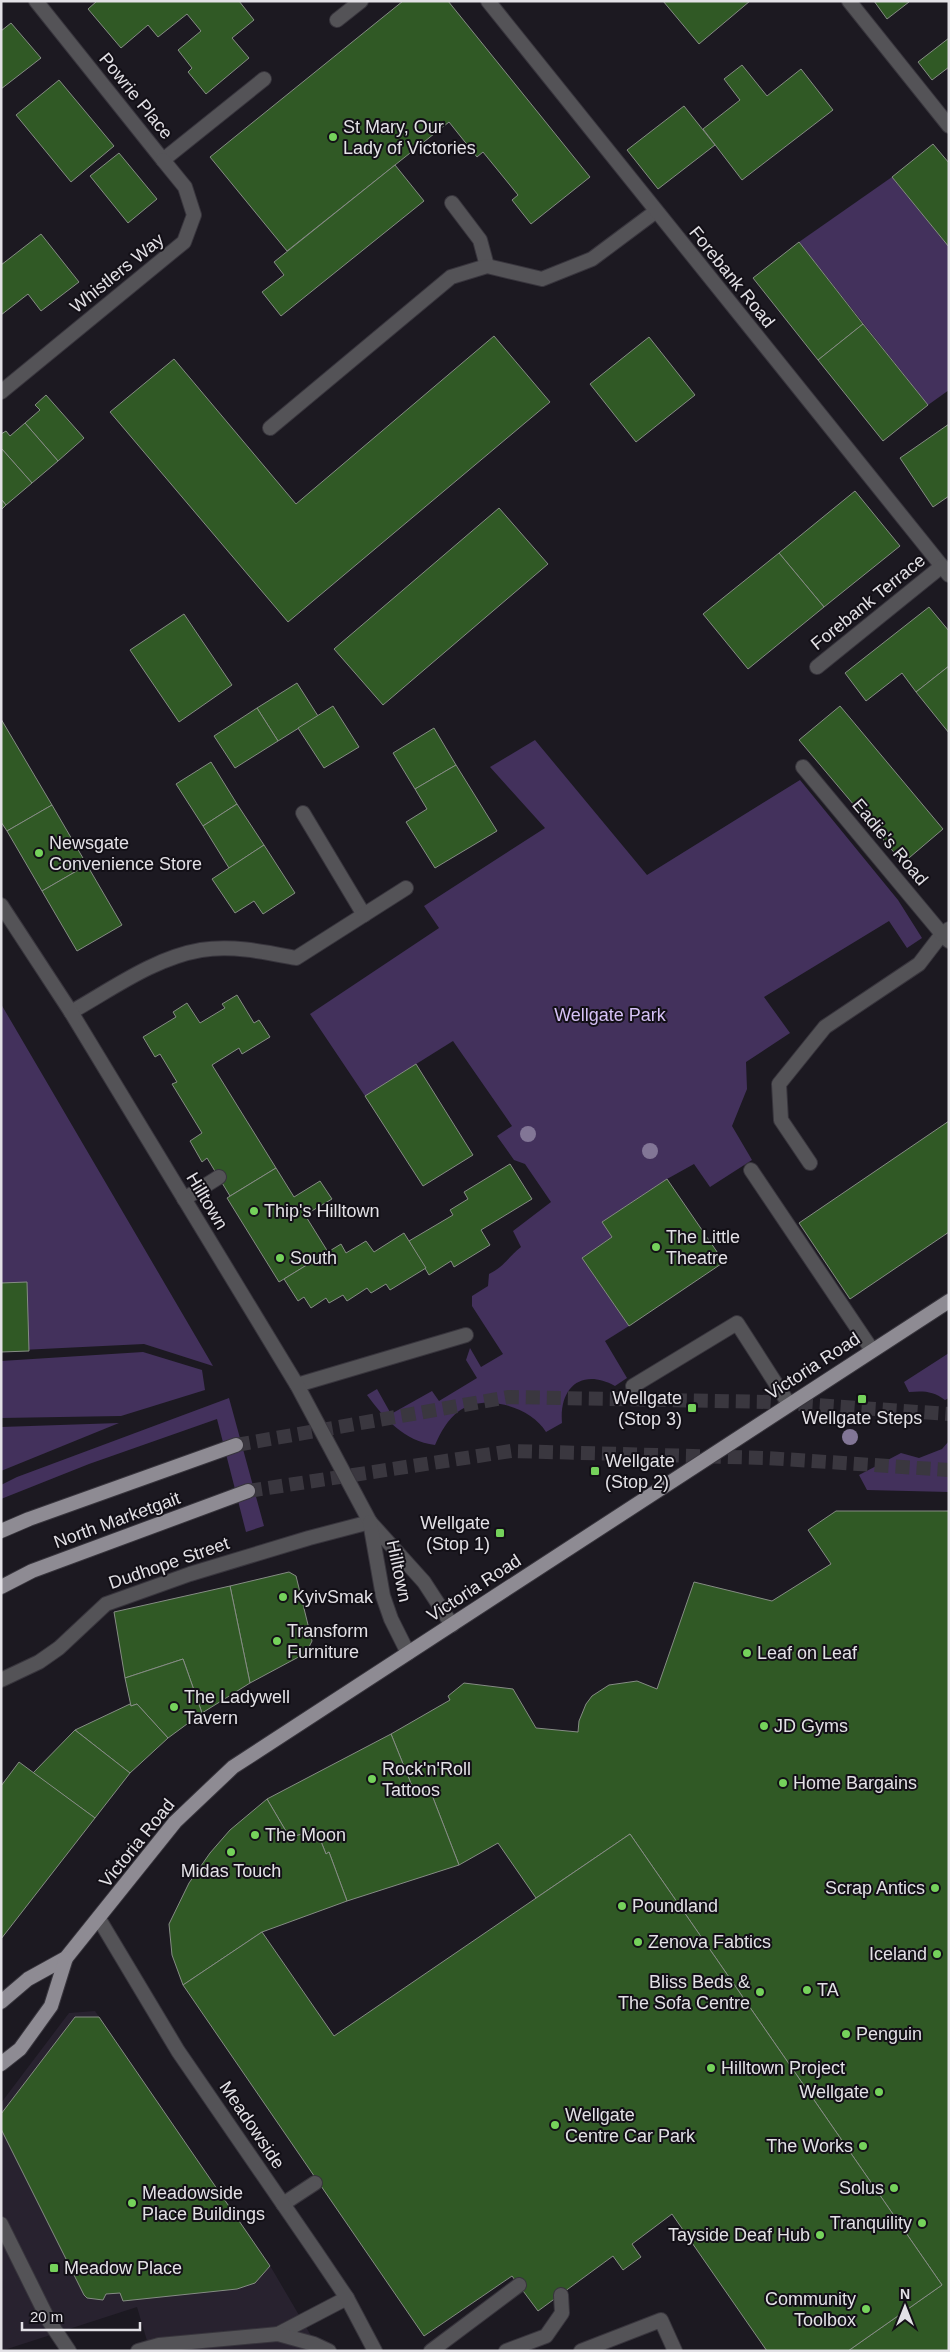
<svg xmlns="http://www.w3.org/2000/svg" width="950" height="2352" viewBox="0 0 950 2352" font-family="Helvetica,sans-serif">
	<rect width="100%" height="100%" fill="#1c1921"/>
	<polygon fill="#28222f" points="95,2011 272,2269 320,2351 150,2351 137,2307 1,2351 1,2103 69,2013"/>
	<g fill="#43315c">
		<polygon points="892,177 949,247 949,390 928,405 799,242"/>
		<path d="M535,740L647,875L800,780L898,900L922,938L907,948L889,921L764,997L790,1033L746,1062L747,1089L732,1126L752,1160L710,1187L694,1164L667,1179L602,1222L612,1237L582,1258L629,1326L605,1341L627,1378L615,1386C582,1368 559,1387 562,1423L546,1432C531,1407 485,1393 459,1411C448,1419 440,1433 435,1445C404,1441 385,1419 367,1395L377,1389L391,1414L432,1391L439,1401L477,1378L466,1360L470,1348L481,1367L503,1354L472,1306V1296L488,1286L489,1274C505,1266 507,1258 521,1247L513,1231L551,1202L525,1164L514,1160L497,1136L512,1126L453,1041L365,1096L310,1014L439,928L424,906L545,828L490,767Z"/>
		<polygon points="1,1004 213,1366 144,1344 1,1351"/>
		<polygon points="143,1352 202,1370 205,1390 121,1416 1,1418 1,1361"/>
		<path d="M949,1353V1398L945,1400C933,1391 924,1391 909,1392L904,1382Z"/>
		<polygon points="229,1398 264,1526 246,1532 217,1419 89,1464 1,1499 1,1485 17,1477"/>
		<polygon points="119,1423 1,1471 1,1427"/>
		<polygon points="949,1441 949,1492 867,1490 859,1475 901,1453 919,1458 942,1449"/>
	</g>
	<g fill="#305925" stroke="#858c84">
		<polygon points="97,1 239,1 254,20 232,38 249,58 206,94 188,72 192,68 178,50 201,31 187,14 158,37 148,25 121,48 88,9"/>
		<polygon points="403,1 448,1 590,177 531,224 512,200 518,195 483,152 477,157 449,122 287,251 210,157"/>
		<polygon points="663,1 750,1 699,44"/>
		<polygon points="874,1 909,1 909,2 887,19"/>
		<polygon points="11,23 41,58 1,89 1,31"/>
		<polygon points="949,38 949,67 932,80 918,62"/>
		<polygon points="742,65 767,96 801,69 833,110 742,180 703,129 740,100 724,79"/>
		<polygon points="59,80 114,146 71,182 16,115"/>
		<polygon points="684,106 715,145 658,189 627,150"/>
		<polygon points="933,144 949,163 949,247 892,177"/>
		<polygon points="119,153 157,199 128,223 90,176"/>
		<polygon points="395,165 424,201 281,316 262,292 284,275 274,262"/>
		<polygon points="41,234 79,282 41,311 28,294 1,315 1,265"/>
		<polygon points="799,242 863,324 818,360 753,278"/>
		<polygon points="863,324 928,405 883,441 818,360"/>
		<polygon points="494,336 550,402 288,622 110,412 174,359 296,504"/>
		<polygon points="649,337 695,395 636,442 590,384"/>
		<polygon points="46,395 84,438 58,461 25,423 40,410 35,405"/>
		<polygon points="25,423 58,461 32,483 1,448 1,434 6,431 10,436"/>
		<polygon points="949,424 949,496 933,507 900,458"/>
		<polygon points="1,448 32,483 6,505 1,499"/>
		<polygon points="855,491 900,546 824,607 779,553"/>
		<polygon points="1,499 6,505 1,510"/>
		<polygon points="499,508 548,564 383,705 334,649"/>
		<polygon points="779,553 824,607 748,669 703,614"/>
		<polygon points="929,607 949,631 949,666 916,692 902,673 866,701 845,673"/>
		<polygon points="184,614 232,685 179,722 130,650"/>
		<polygon points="949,666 949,733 916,692"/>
		<polygon points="297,683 318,716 278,741 257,708"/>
		<polygon points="333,706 359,747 324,768 298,728"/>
		<polygon points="840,706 943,829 903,863 799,740"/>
		<polygon points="257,708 278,741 235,768 214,736"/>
		<polygon points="1,719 52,805 7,831 1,822"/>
		<polygon points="434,728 456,765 415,789 393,753"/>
		<polygon points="211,762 237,804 203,826 176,784"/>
		<polygon points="456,765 497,831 435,868 406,822 427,809 415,789"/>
		<polygon points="237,804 264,845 229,868 203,826"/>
		<polygon points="52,805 87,865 42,891 7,831"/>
		<polygon points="264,845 295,893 263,914 254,901 235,913 212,879"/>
		<polygon points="87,865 122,925 77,951 42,891"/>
		<polygon points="237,995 254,1023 259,1020 270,1037 242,1054 239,1048 212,1065 276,1168 230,1196 207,1158 202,1162 190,1141 202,1133 172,1084 177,1082 160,1054 155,1057 143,1037 176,1017 173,1012 187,1003 200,1023 225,1008 222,1004"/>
		<polygon points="416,1064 473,1155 423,1186 365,1096"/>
		<polygon points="949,1121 949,1232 850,1299 799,1223"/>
		<polygon points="510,1164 532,1199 481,1230 490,1245 454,1267 451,1261 429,1275 409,1241 453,1215 450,1210 468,1199 464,1192"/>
		<polygon points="276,1168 294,1197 320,1181 332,1199 305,1215 328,1252 279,1282 227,1198"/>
		<polygon points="667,1179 724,1262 629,1326 582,1258 612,1237 602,1222"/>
		<polygon points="404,1233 426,1268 390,1290 386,1284 371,1293 367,1288 347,1301 343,1295 329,1303 326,1298 311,1308 304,1297 298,1301 284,1279 341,1244 346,1253 366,1241 374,1252"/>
		<polygon points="27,1282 29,1351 1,1352 1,1283"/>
		<polygon points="836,1511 949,1511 949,2351 848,2351 942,2285 630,1834 536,1898 498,1843 459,1865 430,1790 416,1796 391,1734 450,1700 448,1696 464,1683 513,1689 536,1728 578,1732 579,1721 586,1704 592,1696 609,1685 637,1681 657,1689 694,1582 772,1601 831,1564 808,1530"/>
		<polygon points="289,1572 296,1576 312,1641 306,1653 250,1683 230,1586"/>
		<polygon points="230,1586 250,1683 202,1713 183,1659 125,1678 114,1612"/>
		<polygon points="183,1659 202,1713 168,1738 137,1704 131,1706 125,1678"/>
		<polygon points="130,1704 131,1706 137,1704 168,1738 130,1773 75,1730"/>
		<polygon points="75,1730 130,1773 95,1818 33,1773"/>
		<polygon points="391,1734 416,1796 430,1790 459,1865 347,1901 329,1852 326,1854 316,1829 290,1838 267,1799"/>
		<polygon points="19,1762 95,1818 1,1939 1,1786"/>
		<polygon points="267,1799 290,1838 316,1829 326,1854 329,1852 347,1901 262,1932 183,1985 172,1955 169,1924 189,1883 210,1853 230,1830"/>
		<polygon points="630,1834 942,2285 848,2351 767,2351 672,2214 632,2244 641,2257 623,2270 613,2256 538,2311 512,2276 424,2336 183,1985 262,1932 334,2036"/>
		<polygon points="75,2017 99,2017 270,2266 255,2283 237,2289 123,2301 120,2293 106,2294 103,2300 87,2298 84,2295 1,2129 1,2114"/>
	</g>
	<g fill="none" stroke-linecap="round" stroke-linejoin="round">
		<g stroke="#3a373f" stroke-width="14" stroke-dasharray="14 7" stroke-linecap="butt">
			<polyline points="236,1445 509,1397 770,1402 949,1414"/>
			<polyline points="248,1491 511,1451 767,1458 949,1470"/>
		</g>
		<defs>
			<g id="service">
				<polyline points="452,203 480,240 487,266"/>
				<polyline points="270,428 451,277 487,266 542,279 592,259 655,212"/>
				<polyline points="810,1163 781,1120 779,1084 825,1027 919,964 942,934 949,941"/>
				<polyline points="751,1170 872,1350"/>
				<polyline points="184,1199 219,1177"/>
				<polyline points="297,1385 466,1335"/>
				<polyline points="633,1386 737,1323 789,1404"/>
				<polyline points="1,1680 39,1662 59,1648 106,1604 190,1574 309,1538 370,1522"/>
				<polyline points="283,2204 315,2183"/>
				<polyline points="431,2351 519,2285"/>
				<polyline points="506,2351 546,2336 562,2313 561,2295"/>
				<polyline points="581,2351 661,2320 675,2351"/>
			</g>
			<g id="minor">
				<polyline points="36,1 163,160 264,79"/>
				<polyline points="488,1 949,575"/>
				<polyline points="849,1 949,126"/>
				<polyline points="337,20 361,1"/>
				<polyline points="1,392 184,242 194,215 185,187 163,160"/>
				<polyline points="817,667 942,566"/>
				<polyline points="803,767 942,934 949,929"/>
				<polyline points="303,813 364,915"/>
				<path d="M71,1012C112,989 154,958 201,950C233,945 265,952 296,958L406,888"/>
				<polyline points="1,2224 49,2321 69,2351"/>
				<polyline points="278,2334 347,2298"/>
				<polyline points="138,2351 159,2345 278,2334 314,2344 329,2351"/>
			</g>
			<g id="tertiary">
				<polyline points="1,905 71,1012 297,1385 370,1522 424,1582 452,1625"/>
				<polyline points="370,1522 383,1596 391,1619 408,1653"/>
				<polyline points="99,1919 178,2051 316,2252 347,2298 375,2351"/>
			</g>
			<g id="primary">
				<polyline points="1,1531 29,1519 236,1445"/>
				<polyline points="1,1587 32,1571 248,1491"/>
				<polyline points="1,2002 28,1979 66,1958 175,1822 233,1767 949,1301"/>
				<polyline points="1,2064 20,2049 51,2006 66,1958"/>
			</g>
		</defs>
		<use href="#service" stroke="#38353d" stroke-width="16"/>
		<use href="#minor" stroke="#38353d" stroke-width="16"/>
		<use href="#tertiary" stroke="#38353d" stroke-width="16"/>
		<use href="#primary" stroke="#38353d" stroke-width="16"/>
		<use href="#service" stroke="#545357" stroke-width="14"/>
		<use href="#minor" stroke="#545357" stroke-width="14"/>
		<use href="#tertiary" stroke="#545357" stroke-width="14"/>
		<use href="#primary" stroke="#8e8b93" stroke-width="14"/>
	</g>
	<g fill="#827696">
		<circle cx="528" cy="1134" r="8"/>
		<circle cx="650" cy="1151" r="8"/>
		<circle cx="850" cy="1437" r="8"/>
	</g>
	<g fill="#75d25b" stroke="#131017" stroke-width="2">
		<circle cx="333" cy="137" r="5"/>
		<circle cx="39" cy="853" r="5"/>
		<circle cx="254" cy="1211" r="5"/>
		<circle cx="656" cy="1247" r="5"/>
		<circle cx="280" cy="1258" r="5"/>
		<rect x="857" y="1394" width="10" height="10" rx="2.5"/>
		<rect x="687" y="1403" width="10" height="10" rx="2.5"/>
		<rect x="590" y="1466" width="10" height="10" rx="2.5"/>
		<rect x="495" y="1528" width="10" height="10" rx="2.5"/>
		<circle cx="283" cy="1597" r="5"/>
		<circle cx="277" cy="1641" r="5"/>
		<circle cx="747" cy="1653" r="5"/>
		<circle cx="174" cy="1707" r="5"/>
		<circle cx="764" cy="1726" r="5"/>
		<circle cx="372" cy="1779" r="5"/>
		<circle cx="783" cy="1783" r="5"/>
		<circle cx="255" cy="1835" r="5"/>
		<circle cx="231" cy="1852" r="5"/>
		<circle cx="935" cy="1888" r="5"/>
		<circle cx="622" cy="1906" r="5"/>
		<circle cx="638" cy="1942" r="5"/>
		<circle cx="937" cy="1954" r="5"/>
		<circle cx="807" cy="1990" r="5"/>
		<circle cx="760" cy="1992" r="5"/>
		<circle cx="846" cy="2034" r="5"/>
		<circle cx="711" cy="2068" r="5"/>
		<circle cx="879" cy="2092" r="5"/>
		<circle cx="555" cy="2125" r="5"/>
		<circle cx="863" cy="2146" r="5"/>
		<circle cx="894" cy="2188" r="5"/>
		<circle cx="132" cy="2203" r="5"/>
		<circle cx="922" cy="2223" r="5"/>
		<circle cx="820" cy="2235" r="5"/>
		<rect x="49" y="2263" width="10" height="10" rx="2.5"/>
		<circle cx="866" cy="2309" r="5"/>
	</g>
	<g text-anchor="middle" stroke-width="4" stroke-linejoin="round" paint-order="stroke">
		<g font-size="18" fill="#e3e1e6" stroke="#131017">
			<text transform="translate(136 96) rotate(51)" y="6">Powrie Place</text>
			<text transform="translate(117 273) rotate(-39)" y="6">Whistlers Way</text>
			<text transform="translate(732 277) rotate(51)" y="6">Forebank Road</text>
			<text transform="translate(868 602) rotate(-39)" y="6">Forebank Terrace</text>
			<text transform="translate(890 842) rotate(50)" y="6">Eadie's Road</text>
			<text transform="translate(207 1201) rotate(59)" y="6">Hilltown</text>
			<text transform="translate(813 1366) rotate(-33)" y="6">Victoria Road</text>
			<text transform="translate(117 1520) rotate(-20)" y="6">North Marketgait</text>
			<text transform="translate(169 1563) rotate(-19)" y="6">Dudhope Street</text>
			<text transform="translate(399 1571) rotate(78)" y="6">Hilltown</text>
			<text transform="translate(474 1588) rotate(-33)" y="6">Victoria Road</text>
			<text transform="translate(137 1843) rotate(-51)" y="6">Victoria Road</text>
			<text transform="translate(252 2125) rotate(56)" y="6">Meadowside</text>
		</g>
		<g font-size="18" fill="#e3e1e6" stroke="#131017" text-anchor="start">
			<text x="343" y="133">St Mary, Our<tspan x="343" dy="21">Lady of Victories</tspan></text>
			<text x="49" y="849">Newsgate<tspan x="49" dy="21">Convenience Store</tspan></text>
			<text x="264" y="1217">Thip's Hilltown</text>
			<text x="666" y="1243">The Little<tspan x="666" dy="21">Theatre</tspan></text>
			<text x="290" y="1264">South</text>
			<text x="682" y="1404" text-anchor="end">Wellgate<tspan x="682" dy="21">(Stop 3)</tspan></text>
			<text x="862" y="1424" text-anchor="middle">Wellgate Steps</text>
			<text x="605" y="1467">Wellgate<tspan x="605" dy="21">(Stop 2)</tspan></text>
			<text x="490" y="1529" text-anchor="end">Wellgate<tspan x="490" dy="21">(Stop 1)</tspan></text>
			<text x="293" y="1603">KyivSmak</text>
			<text x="287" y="1637">Transform<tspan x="287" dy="21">Furniture</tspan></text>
			<text x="757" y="1659">Leaf on Leaf</text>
			<text x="184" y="1703">The Ladywell<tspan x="184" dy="21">Tavern</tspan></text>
			<text x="774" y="1732">JD Gyms</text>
			<text x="382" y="1775">Rock'n'Roll<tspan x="382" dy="21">Tattoos</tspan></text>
			<text x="793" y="1789">Home Bargains</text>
			<text x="265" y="1841">The Moon</text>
			<text x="231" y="1877" text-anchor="middle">Midas Touch</text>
			<text x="925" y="1894" text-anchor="end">Scrap Antics</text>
			<text x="632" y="1912">Poundland</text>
			<text x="648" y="1948">Zenova Fabtics</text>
			<text x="927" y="1960" text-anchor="end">Iceland</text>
			<text x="750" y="1988" text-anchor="end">Bliss Beds &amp;<tspan x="750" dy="21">The Sofa Centre</tspan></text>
			<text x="817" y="1996">TA</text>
			<text x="856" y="2040">Penguin</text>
			<text x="721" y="2074">Hilltown Project</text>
			<text x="869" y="2098" text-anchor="end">Wellgate</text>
			<text x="565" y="2121">Wellgate<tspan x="565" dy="21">Centre Car Park</tspan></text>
			<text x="853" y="2152" text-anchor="end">The Works</text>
			<text x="884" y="2194" text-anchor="end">Solus</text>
			<text x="142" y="2199">Meadowside<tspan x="142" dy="21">Place Buildings</tspan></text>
			<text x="912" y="2229" text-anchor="end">Tranquility</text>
			<text x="810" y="2241" text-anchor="end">Tayside Deaf Hub</text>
			<text x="64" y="2274">Meadow Place</text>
			<text x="856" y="2305" text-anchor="end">Community<tspan x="856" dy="21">Toolbox</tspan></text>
		</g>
		<g font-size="18" fill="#d6c2f6" stroke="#131017">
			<text x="610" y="1021">Wellgate Park</text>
		</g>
	</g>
	<rect width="950" height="2352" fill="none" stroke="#e3e1e6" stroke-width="5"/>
	<g transform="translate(905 2307)" stroke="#131017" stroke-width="4" paint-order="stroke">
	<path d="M0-4L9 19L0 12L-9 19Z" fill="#e3e1e6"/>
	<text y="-8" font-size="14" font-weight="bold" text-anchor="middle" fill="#e3e1e6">N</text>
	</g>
	<path d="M22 2322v8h118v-8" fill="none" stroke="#e3e1e6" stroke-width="2.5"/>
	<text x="30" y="2322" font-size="15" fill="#e3e1e6" stroke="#131017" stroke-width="4" paint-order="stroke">20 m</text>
</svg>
